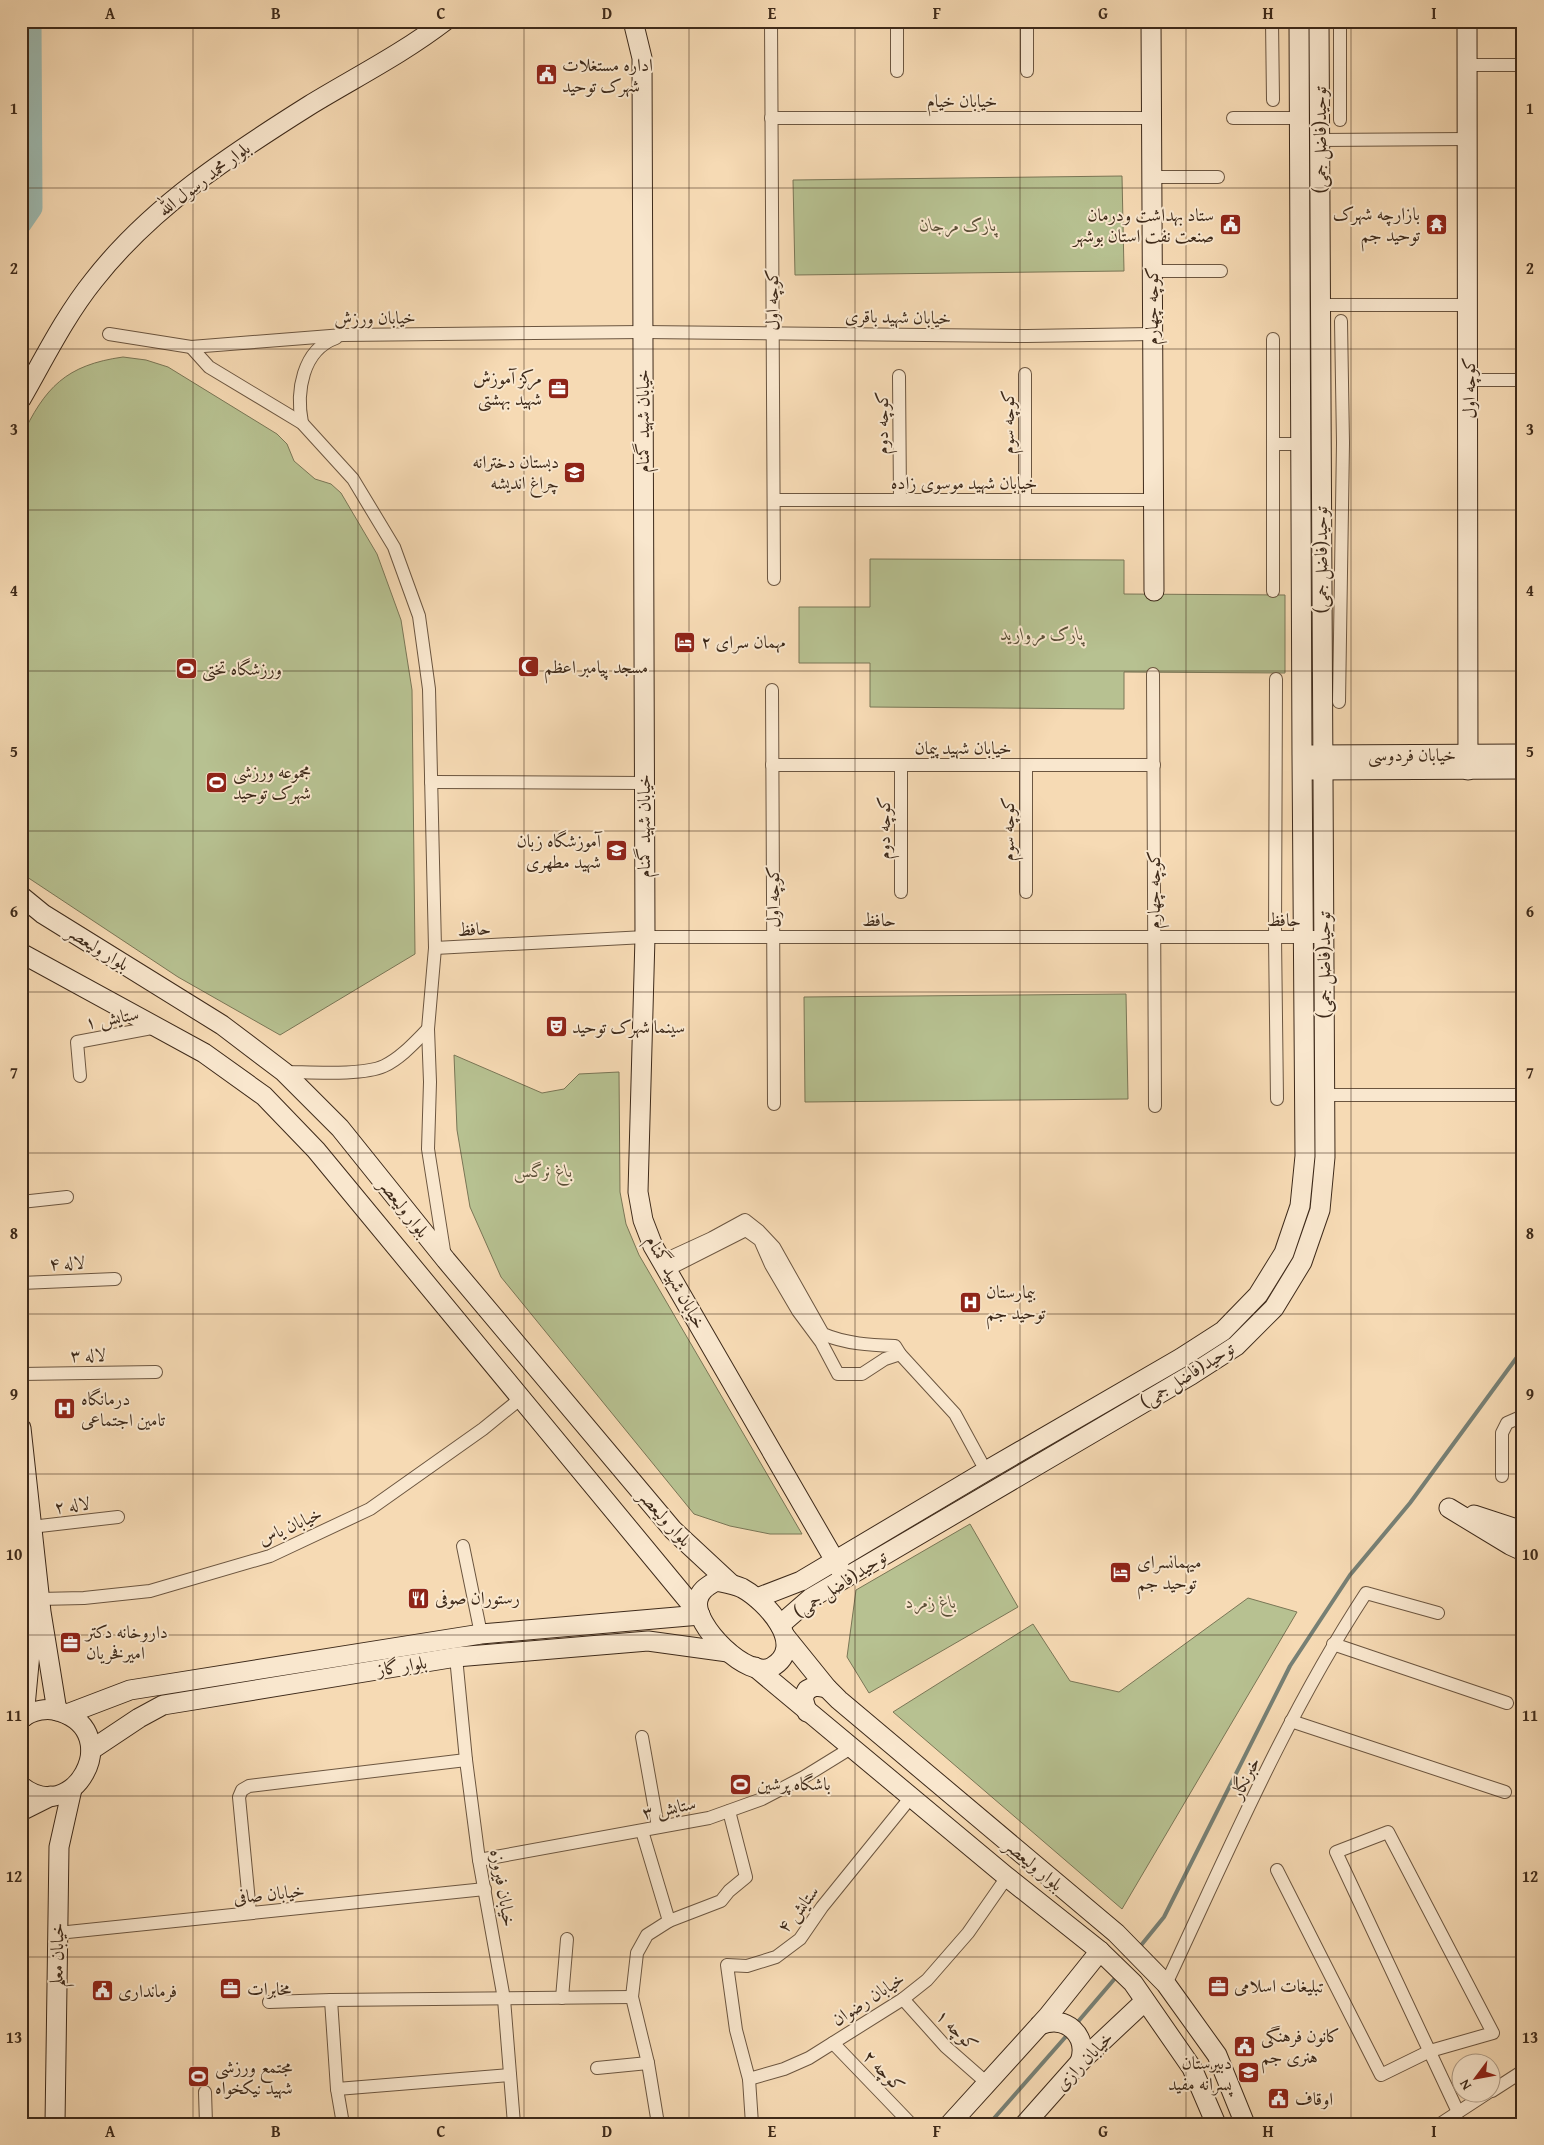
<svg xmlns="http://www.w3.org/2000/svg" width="1544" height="2145" viewBox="0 0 1544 2145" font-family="'Gentium Book Plus',Amiri,serif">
	<rect width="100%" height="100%" fill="#f6dab4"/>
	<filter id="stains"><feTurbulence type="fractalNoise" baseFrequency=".004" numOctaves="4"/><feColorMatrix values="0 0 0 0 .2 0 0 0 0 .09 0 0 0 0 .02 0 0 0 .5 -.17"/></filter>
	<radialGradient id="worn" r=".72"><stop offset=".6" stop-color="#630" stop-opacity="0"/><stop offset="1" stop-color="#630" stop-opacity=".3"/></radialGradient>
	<g fill="#b7c191" stroke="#7a7656">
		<polygon points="1122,176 1124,271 795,275 793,180"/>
		<path d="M123,357L146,360L168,367L277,434L287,444L294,461L315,479L331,484L341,493L377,554L401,620L412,690L415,954L280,1035L178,977L21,873V438C45,387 66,365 123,357Z"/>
		<polygon points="870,559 1124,560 1124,594 1285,595 1285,673 1124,672 1124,709 870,707 870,663 799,663 799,607 870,607"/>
		<polygon points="1126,994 1128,1099 805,1102 804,997"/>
		<polygon points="454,1055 542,1093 564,1089 579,1074 619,1072 620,1192 626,1224 639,1255 802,1534 770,1534 730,1526 694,1514 501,1277 470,1207 457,1130"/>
		<polygon points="970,1524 1018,1607 869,1693 847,1657 856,1590"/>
		<polygon points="1248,1598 1297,1612 1122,1909 893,1712 1033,1624 1070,1681 1119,1692"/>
	</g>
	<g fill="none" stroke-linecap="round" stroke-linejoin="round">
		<g stroke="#778075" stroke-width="4">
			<polyline points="1138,1949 1164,1917 1290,1666 1350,1575 1410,1503 1523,1349"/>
			<polyline points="1076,2024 1117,1976"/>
			<polyline points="989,2124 1069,2033"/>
		</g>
		<polyline stroke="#9dbab1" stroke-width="21" points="21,224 32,208 31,21"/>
		<defs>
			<g id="street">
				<polyline points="771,21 774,579"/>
				<polyline points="897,21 897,71"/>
				<polyline points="1027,21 1027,71"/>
				<polyline points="1272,21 1273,100"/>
				<polyline points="1340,21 1340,120"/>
				<polyline points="1467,65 1523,65"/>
				<polyline points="771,118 1152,118"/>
				<polyline points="1233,118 1300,118"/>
				<polyline points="1320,140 1468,139"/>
				<polyline points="1152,177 1218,177"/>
				<polyline points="1153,271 1221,271"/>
				<polyline points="1321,305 1469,305"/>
				<polyline points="109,334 191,347 343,335 643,332 1027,336 1152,334"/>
				<polyline points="1273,339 1273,591"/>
				<polyline points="191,347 209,367 302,423 353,479 394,547 419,616 429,689 435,948 428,1029 430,1082 428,1149 445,1257"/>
				<polyline points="1025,374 1025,500"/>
				<polyline points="899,376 900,500"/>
				<polyline points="1469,380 1523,380"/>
				<path d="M302,423C296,392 302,350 336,338"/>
				<polyline points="1273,444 1302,444"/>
				<polyline points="774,500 1154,500"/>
				<polyline points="1153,674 1155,1106"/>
				<polyline points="1276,679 1275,937 1277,1099"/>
				<polyline points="772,690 774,1104"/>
				<polyline points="1339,702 1343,443 1341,321"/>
				<polyline points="772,765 1154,765"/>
				<polyline points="901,765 901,892"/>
				<polyline points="1026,765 1026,892"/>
				<polyline points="431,782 644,783"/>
				<polyline points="435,948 645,937 1324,937"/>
				<path d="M284,1072C309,1072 362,1076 384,1066C401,1058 415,1042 428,1029"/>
				<polyline points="80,1076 77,1042 157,1027"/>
				<polyline points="1325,1095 1523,1095"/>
				<polyline points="21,1202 67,1197"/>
				<path d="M662,1261L712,1238L745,1220L759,1231L774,1247L823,1334C846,1344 871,1345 895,1346L900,1354L955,1414L986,1471"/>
				<polyline points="667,1270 746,1230 760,1240 771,1265 798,1311 821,1342 838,1374 862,1374 885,1359 900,1354"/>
				<polyline points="21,1283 115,1279"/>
				<polyline points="21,1374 156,1372"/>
				<polyline points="1502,1476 1502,1433 1507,1423 1523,1416"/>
				<polyline points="31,1527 118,1517"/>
				<polyline points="463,1546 481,1634"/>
				<polyline points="39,1599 84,1598 150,1591 270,1556 370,1509 483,1429 520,1399"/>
				<polyline points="1333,1644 1507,1703"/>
				<polyline points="456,1657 466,1760 479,1860 504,1999 514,2124"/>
				<polyline points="1291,1721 1505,1792"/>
				<polyline points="642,1737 658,1827"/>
				<polyline points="642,1831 669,1921 647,1935 637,1953 632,1997 648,2063 658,2124"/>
				<polyline points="479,1860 709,1818 762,1799 804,1777 851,1748"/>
				<polyline points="1277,1870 1381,2075 1430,2051 1493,2033 1388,1832 1336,1852 1458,2112"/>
				<polyline points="250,1913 239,1797 242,1790 249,1786 466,1760"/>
				<polyline points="669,1921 721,1901 729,1891 746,1877 729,1811"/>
				<polyline points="58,1933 485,1889"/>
				<path d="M1166,1984C1228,1852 1286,1715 1366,1593L1438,1613"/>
				<polyline points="562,1998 567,1939"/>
				<polyline points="903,1999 946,2047 987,2083"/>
				<polyline points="269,2002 331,2000"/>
				<polyline points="833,2043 911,2124"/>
				<polyline points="597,2068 648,2063"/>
				<polyline points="749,2079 784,2069 809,2058 903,1999 927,1980 968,1933 1007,1877"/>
				<polyline points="337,2089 510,2075"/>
				<polyline points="1492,2091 1523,2071"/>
				<polyline points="205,2092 206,2124"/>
				<polyline points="343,2124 337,2089 331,2000 632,1997"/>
				<polyline points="752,2124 749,2079 736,2030 727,1965 747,1966 776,1957 800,1939 822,1907 911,1797"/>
				<polyline points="1440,2124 1489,2092"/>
			</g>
			<g id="secondary">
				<polyline points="633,21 642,58 645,937 638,1192 643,1220 653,1246 841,1571"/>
				<polyline points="1151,21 1154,591"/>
				<polyline points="1467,21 1468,770"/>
				<path d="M21,399C44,359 65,316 94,280C152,206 232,154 310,105C356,77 402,54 445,21"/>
				<polyline points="1309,755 1523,754"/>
				<polyline points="1311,770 1523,769"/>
				<polyline points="21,896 43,914 222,1025 284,1072 340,1128 446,1260 673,1530 730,1583"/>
				<polyline points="21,953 204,1053 264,1096 316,1150 700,1615"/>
				<polyline points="21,1428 41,1612 57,1711"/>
				<polyline points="1449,1508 1510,1545 1523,1551"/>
				<polyline points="1474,1515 1523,1531"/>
				<polyline points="21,1575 30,1653 24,1717"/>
				<path d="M716,1581C725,1583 733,1584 742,1588C766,1601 808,1646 772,1667C749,1681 692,1625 698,1600C700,1590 708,1586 716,1581Z"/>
				<polyline points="757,1598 801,1581 986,1471 1181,1358 1223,1331 1258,1295 1284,1253 1300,1206 1305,1156 1302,755 1299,21"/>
				<polyline points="780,1625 811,1598 1191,1375 1236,1346 1274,1308 1302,1262 1320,1210 1325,1157 1319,21"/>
				<polyline points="785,1636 827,1688 839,1700 1116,1933 1166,1984 1217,2055 1245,2124"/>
				<polyline points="755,1667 1007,1877 1100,1951 1133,1983 1192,2068 1216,2124"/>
				<polyline points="807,1712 803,1698 807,1690 815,1686 827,1688"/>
				<polyline points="67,1714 130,1690 481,1634 700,1615"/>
				<path d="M21,1719C32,1710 48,1707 61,1712C125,1734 73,1828 21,1786"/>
				<polyline points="91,1750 139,1718 163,1705 456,1657 648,1641 728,1652"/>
				<polyline points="21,1811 51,1796"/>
				<path d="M1040,2025C1066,2014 1089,2036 1080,2062"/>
				<polyline points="55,2124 59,1847 72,1789"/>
				<polyline points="950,2124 1048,2016 1100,1951"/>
				<polyline points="1025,2124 1080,2062 1145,2001"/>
			</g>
		</defs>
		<use href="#street" stroke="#6c5640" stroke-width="14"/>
		<use href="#secondary" stroke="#3e2a1a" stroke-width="21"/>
		<use href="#street" stroke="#f9e7ce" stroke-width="12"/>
		<use href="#secondary" stroke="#f9e7ce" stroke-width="19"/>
	</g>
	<path fill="none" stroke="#3e2a1a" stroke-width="1" stroke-opacity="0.55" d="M193,21V2124M358,21V2124M524,21V2124M689,21V2124M855,21V2124M1020,21V2124M1186,21V2124M1351,21V2124M21,188H1523M21,349H1523M21,510H1523M21,671H1523M21,831H1523M21,992H1523M21,1153H1523M21,1314H1523M21,1474H1523M21,1635H1523M21,1796H1523M21,1957H1523"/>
	<defs>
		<symbol id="civic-square" viewBox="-11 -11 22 22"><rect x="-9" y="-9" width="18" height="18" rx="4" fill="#8f2418" stroke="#f9e7ce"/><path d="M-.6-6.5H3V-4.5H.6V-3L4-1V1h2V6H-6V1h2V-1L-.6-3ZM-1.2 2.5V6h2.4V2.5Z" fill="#fff"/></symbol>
		<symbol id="temple-square" viewBox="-11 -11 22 22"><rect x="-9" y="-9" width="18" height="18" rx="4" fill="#8f2418" stroke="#f9e7ce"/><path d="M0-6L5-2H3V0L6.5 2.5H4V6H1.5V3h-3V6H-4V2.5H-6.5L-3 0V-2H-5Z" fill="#fff"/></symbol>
		<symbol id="office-square" viewBox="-11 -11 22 22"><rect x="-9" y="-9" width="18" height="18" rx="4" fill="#8f2418" stroke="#f9e7ce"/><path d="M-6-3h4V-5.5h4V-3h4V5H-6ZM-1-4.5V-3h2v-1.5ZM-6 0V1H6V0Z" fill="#fff"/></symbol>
		<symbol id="school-square" viewBox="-11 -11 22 22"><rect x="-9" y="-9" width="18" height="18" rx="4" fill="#8f2418" stroke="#f9e7ce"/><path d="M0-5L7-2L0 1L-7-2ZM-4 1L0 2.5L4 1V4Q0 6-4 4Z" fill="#fff"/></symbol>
		<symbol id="hotel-square" viewBox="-11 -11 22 22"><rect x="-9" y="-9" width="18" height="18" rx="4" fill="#8f2418" stroke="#f9e7ce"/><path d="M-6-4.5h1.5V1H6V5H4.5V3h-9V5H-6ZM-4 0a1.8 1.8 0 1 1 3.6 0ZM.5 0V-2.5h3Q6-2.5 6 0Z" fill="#fff"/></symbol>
		<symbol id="mosque-square" viewBox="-11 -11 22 22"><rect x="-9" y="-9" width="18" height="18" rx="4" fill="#8f2418" stroke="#f9e7ce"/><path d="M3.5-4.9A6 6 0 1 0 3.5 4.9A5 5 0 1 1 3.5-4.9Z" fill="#fff"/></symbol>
		<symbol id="stadium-square" viewBox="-11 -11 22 22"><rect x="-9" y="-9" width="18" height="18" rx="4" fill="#8f2418" stroke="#f9e7ce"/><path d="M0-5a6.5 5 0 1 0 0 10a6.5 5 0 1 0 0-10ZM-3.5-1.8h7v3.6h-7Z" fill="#fff"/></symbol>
		<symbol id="theatre-square" viewBox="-11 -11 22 22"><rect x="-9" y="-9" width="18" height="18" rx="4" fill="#8f2418" stroke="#f9e7ce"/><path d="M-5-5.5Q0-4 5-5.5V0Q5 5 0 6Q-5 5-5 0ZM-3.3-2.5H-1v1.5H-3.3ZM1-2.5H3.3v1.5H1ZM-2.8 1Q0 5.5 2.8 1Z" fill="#fff"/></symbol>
		<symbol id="hospital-square" viewBox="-11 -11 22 22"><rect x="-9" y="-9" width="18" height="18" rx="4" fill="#8f2418" stroke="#f9e7ce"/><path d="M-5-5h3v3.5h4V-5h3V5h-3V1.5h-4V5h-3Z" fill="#fff"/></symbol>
		<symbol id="restaurant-square" viewBox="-11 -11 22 22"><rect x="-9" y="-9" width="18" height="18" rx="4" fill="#8f2418" stroke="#f9e7ce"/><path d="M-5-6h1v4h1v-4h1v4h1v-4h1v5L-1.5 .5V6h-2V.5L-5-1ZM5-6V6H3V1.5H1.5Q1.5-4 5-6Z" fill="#fff"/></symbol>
	</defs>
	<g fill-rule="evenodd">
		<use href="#civic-square" x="534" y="62" width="25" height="25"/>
		<use href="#temple-square" x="1424" y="212" width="25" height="25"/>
		<use href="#civic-square" x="1218" y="212" width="25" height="25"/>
		<use href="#office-square" x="546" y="376" width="25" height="25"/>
		<use href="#school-square" x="562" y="460" width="25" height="25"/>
		<use href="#hotel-square" x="672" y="630" width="25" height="25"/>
		<use href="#mosque-square" x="516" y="654" width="25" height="25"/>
		<use href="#stadium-square" x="174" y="656" width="25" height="25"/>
		<use href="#stadium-square" x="204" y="770" width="25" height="25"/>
		<use href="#school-square" x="604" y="838" width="25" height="25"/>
		<use href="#theatre-square" x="544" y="1014" width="25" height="25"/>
		<use href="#hospital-square" x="958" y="1290" width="25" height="25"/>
		<use href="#hospital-square" x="52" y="1396" width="25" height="25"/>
		<use href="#hotel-square" x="1108" y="1560" width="25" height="25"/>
		<use href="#restaurant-square" x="406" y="1586" width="25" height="25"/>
		<use href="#office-square" x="58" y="1630" width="25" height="25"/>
		<use href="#stadium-square" x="728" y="1772" width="25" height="25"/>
		<use href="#office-square" x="1206" y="1974" width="25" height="25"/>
		<use href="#office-square" x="218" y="1976" width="25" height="25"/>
		<use href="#civic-square" x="90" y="1978" width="25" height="25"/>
		<use href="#civic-square" x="1232" y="2034" width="25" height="25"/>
		<use href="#school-square" x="1236" y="2060" width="25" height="25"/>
		<use href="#stadium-square" x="186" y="2064" width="25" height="25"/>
		<use href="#civic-square" x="1266" y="2086" width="25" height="25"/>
	</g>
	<g text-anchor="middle" stroke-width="4" stroke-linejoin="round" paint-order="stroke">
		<g font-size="18" fill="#3e2a1a" stroke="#f9e7ce" text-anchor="start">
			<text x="562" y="71">اداره مستغلات<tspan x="562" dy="21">شهرک توحید</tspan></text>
			<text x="1420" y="220" text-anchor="end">بازارچه شهرک<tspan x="1420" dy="21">توحید جم</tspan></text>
			<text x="1214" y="221" text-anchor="end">ستاد بهداشت ودرمان<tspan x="1214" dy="21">صنعت نفت استان بوشهر</tspan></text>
			<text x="542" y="384" text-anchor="end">مرکز آموزش<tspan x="542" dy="21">شهید بهشتی</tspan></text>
			<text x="559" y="468" text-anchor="end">دبستان دخترانه<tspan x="559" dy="21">چراغ اندیشه</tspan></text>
			<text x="701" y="648">مهمان سرای ۲</text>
			<text x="544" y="673">مسجد پیامبر اعظم</text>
			<text x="202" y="675">ورزشگاه تختی</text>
			<text x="233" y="778">مجموعه ورزشی<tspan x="233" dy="21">شهرک توحید</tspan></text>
			<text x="601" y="847" text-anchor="end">آموزشگاه زبان<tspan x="601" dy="21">شهید مطهری</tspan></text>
			<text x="572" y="1033">سینما شهرک توحید</text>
			<text x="986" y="1298">بیمارستان<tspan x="986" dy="21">توحید جم</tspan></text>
			<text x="81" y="1405">درمانگاه<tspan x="81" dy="21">تامین اجتماعی</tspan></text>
			<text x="1137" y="1568">میهمانسرای<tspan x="1137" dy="21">توحید جم</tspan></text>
			<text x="435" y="1604">رستوران صوفی</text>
			<text x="86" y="1638">داروخانه دکتر<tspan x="86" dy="21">امیرفخریان</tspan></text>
			<text x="757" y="1790">باشگاه پرشین</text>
			<text x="1234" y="1992">تبلیغات اسلامی</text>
			<text x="247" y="1995">مخابرات</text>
			<text x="118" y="1997">فرمانداری</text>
			<text x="1261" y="2042">کانون فرهنگی<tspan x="1261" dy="21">هنری جم</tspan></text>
			<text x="1232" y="2069" text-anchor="end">دبیرستان<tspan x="1232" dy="21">پسرانه مفید</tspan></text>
			<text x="215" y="2073">مجتمع ورزشی<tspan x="215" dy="21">شهید نیکخواه</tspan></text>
			<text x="1295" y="2105">اوقاف</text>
		</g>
		<g font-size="18" fill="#3e2a1a" stroke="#f9e7ce">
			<text x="962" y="107">خیابان خیام</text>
			<text transform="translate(1320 140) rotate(-90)" y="6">توحید(فاضل جمی)</text>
			<text transform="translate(204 179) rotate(-37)" y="6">بلوار محمد رسول الله</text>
			<text transform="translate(772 300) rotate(-90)" y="6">کوچه اول</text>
			<text transform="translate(1152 306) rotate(-90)" y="6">کوچه چهارم</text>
			<text transform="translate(898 317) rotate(1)" y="6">خیابان شهید باقری</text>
			<text transform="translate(375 318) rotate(-1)" y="6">خیابان ورزش</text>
			<text transform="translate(1469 388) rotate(-90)" y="6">کوچه اول</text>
			<text transform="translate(643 421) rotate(-90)" y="6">خیابان شهید گمنام</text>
			<text transform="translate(1008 422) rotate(-90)" y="6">کوچه سوم</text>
			<text transform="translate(882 423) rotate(-90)" y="6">کوچه دوم</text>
			<text x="964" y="489">خیابان شهید موسوی زاده</text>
			<text transform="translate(1321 560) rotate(-90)" y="6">توحید(فاضل جمی)</text>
			<text x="963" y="754">خیابان شهید پیمان</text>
			<text x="1412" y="761">خیابان فردوسی</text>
			<text transform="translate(644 826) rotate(-90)" y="6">خیابان شهید گمنام</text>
			<text transform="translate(884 828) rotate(-90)" y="6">کوچه دوم</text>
			<text transform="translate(1008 829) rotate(-90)" y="6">کوچه سوم</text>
			<text transform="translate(1154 890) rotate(-90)" y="6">کوچه چهارم</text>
			<text transform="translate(773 897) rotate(-90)" y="6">کوچه اول</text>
			<text x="879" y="926">حافظ</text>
			<text x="1284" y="926">حافظ</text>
			<text transform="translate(474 929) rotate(-3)" y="6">حافظ</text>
			<text transform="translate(98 948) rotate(32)" y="6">بلوار ولیعصر</text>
			<text transform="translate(1324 965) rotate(-90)" y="6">توحید(فاضل جمی)</text>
			<text transform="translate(112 1018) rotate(-10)" y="6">ستایش ۱</text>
			<text transform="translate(404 1208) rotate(52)" y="6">بلوار ولیعصر</text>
			<text transform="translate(67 1263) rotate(-2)" y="6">لاله ۴</text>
			<text transform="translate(676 1282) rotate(61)" y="6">خیابان شهید گمنام</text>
			<text transform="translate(88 1355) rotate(-1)" y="6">لاله ۳</text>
			<text transform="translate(1187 1375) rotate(-32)" y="6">توحید(فاضل جمی)</text>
			<text transform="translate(72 1505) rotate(-7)" y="6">لاله ۲</text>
			<text transform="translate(665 1518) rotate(48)" y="6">بلوار ولیعصر</text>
			<text transform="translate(290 1526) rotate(-24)" y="6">خیابان یاس</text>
			<text transform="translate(840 1584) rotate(-33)" y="6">توحید(فاضل جمی)</text>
			<text transform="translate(402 1666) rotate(-9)" y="6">بلوار گاز</text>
			<text transform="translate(1245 1778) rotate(-64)" y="6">خبرنگار</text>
			<text transform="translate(669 1808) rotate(-11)" y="6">ستایش ۳</text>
			<text transform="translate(1034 1865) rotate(40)" y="6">بلوار ولیعصر</text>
			<text transform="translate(503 1888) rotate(80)" y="6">خیابان فیروزه</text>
			<text transform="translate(269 1894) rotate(-6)" y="6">خیابان صافی</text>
			<text transform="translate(798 1909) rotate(-51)" y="6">ستایش ۴</text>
			<text transform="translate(57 1955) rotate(-89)" y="6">خیابان معلم</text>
			<text transform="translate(868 1999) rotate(-33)" y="6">خیابان رضوان</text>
			<text transform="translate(957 2030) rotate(45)" y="6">کوچه ۱</text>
			<text transform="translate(1084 2061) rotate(-46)" y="6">خیابان رازی</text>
			<text transform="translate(884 2071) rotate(46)" y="6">کوچه ۲</text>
		</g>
		<g font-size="18" font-style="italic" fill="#5c5038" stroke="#f9e7ce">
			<text x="958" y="231">پارک مرجان</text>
			<text x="1042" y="640">پارک مروارید</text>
			<text x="543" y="1177">باغ نرگس</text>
			<text x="931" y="1608">باغ زمرد</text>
		</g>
	</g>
	<rect width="1544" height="2145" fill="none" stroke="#f6dab4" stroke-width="55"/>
	<g transform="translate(1476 2078) rotate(238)"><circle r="24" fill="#f9e7ce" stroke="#ae9b86"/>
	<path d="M0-4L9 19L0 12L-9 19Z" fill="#8f2418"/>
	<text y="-8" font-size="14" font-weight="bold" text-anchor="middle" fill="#3e2a1a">N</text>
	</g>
	<rect x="28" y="28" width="1488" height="2090" fill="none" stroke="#3e2a1a" stroke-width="2"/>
	<g font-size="16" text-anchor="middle" font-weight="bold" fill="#3e2a1a">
		<text x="110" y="19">A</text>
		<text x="276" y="19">B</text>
		<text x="441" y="19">C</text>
		<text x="607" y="19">D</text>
		<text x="772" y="19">E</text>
		<text x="937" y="19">F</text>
		<text x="1103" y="19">G</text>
		<text x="1268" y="19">H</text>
		<text x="1434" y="19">I</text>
		<text x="14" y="114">1</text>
		<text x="1530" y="114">1</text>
		<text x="14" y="274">2</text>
		<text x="1530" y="274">2</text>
		<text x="14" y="435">3</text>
		<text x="1530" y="435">3</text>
		<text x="14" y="596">4</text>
		<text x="1530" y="596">4</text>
		<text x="14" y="757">5</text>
		<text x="1530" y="757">5</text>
		<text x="14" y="917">6</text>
		<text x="1530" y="917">6</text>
		<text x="14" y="1078">7</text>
		<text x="1530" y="1078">7</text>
		<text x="14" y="1239">8</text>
		<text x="1530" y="1239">8</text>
		<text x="14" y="1400">9</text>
		<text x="1530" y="1400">9</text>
		<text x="14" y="1560">10</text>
		<text x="1530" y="1560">10</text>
		<text x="14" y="1721">11</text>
		<text x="1530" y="1721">11</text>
		<text x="14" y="1882">12</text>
		<text x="1530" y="1882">12</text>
		<text x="14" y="2043">13</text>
		<text x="1530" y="2043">13</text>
		<text x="110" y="2137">A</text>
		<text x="276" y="2137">B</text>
		<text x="441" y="2137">C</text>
		<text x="607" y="2137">D</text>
		<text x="772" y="2137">E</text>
		<text x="937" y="2137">F</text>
		<text x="1103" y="2137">G</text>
		<text x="1268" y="2137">H</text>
		<text x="1434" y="2137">I</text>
	</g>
	<rect width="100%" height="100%" filter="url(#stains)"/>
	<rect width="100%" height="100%" fill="url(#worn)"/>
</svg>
